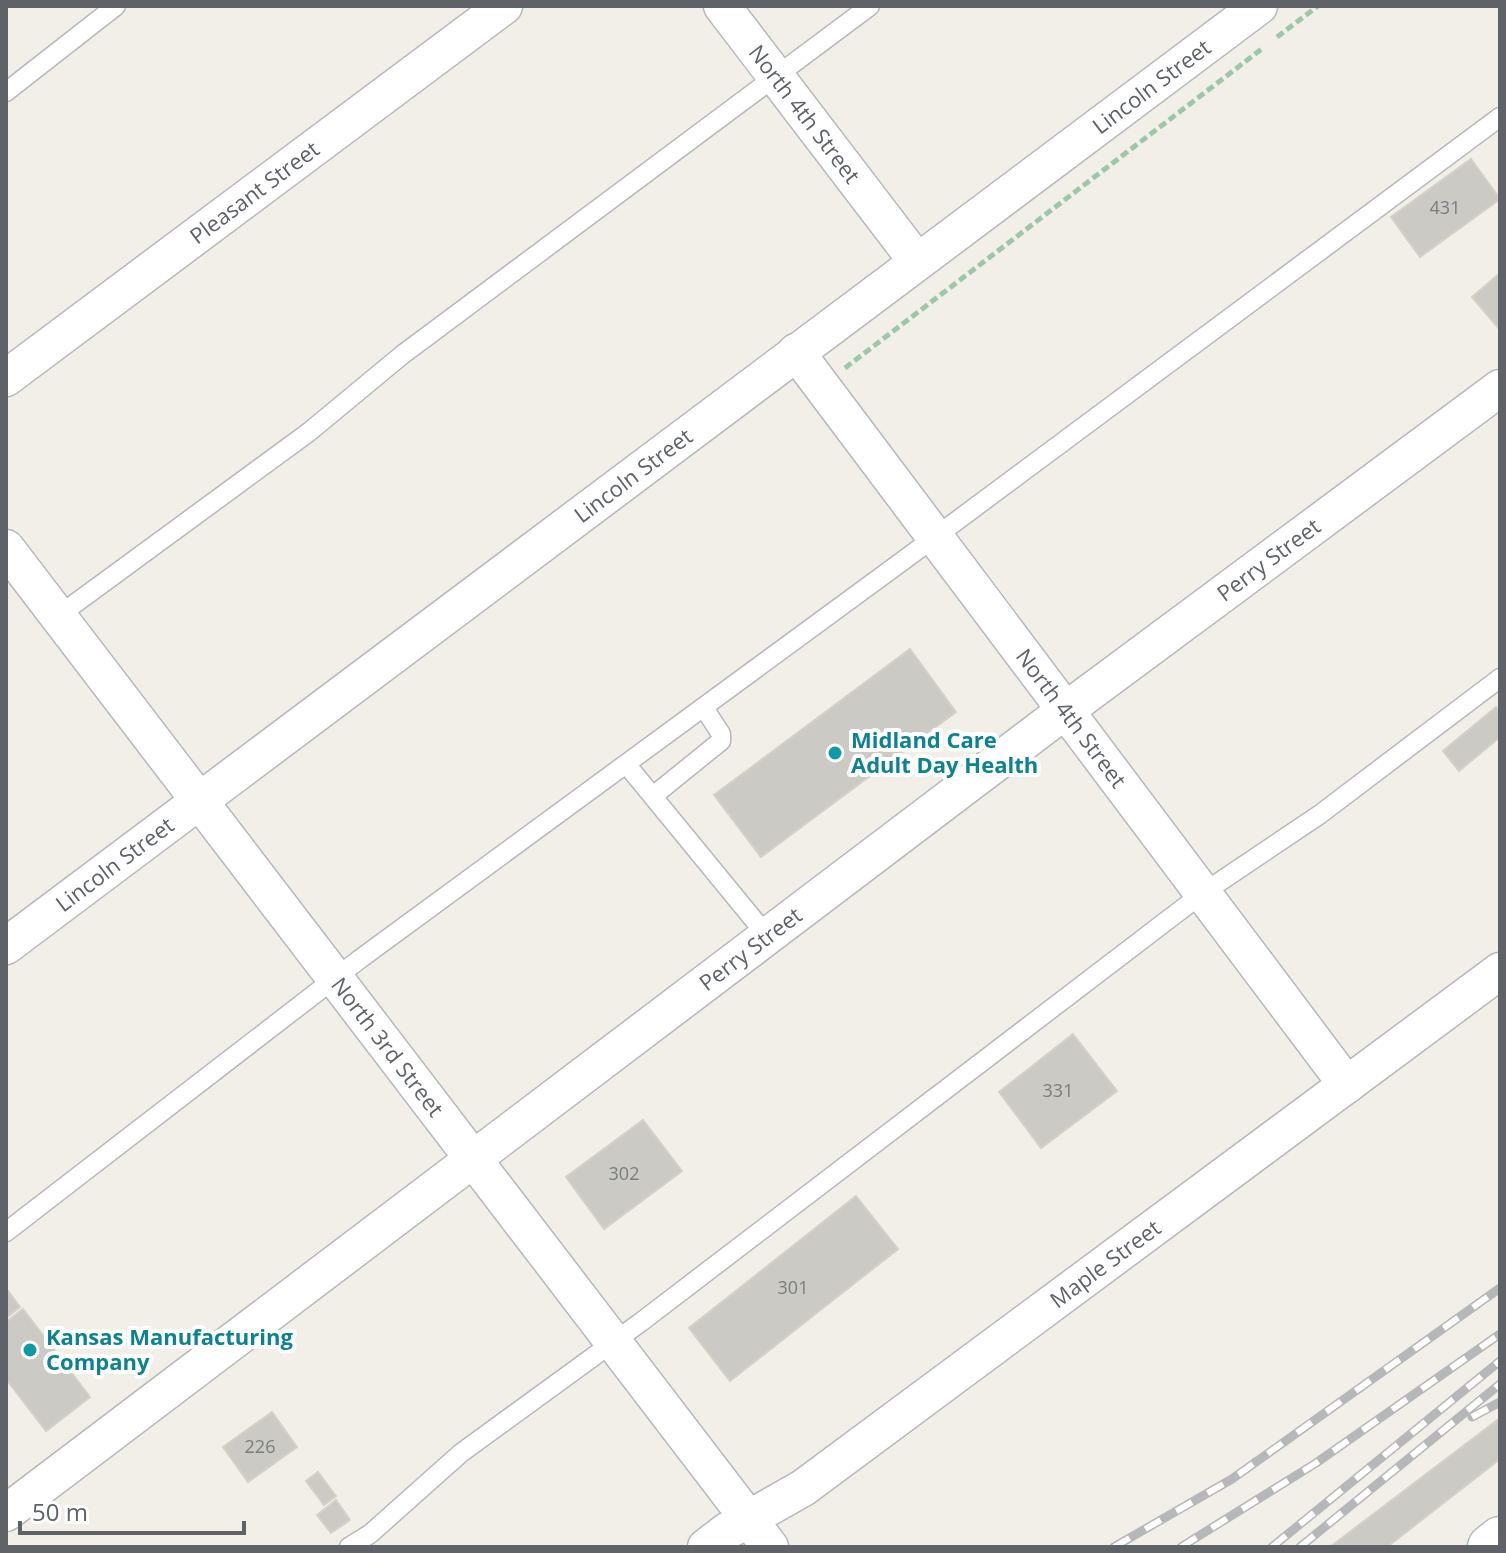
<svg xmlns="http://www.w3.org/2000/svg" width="1506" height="1553" viewBox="0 0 1506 1553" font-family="'Open Sans',sans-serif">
	<rect width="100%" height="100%" fill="#f1efe8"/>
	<g fill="#cccac5" stroke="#d6d1c6" stroke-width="2">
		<polygon points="1471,159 1500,199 1420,257 1391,217"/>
		<polygon points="1500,273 1500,330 1472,297"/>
		<polygon points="910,649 956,712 761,857 714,795"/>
		<polygon points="1496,707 1500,711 1500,737 1459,771 1443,751"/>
		<polygon points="1073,1034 1117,1091 1041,1148 999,1092"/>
		<polygon points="643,1120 682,1171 604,1229 566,1177"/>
		<polygon points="856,1196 898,1249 730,1381 689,1328"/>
		<polygon points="6,1288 20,1307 6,1318"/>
		<polygon points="23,1309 90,1397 46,1431 6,1379 6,1322"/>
		<polygon points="272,1412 297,1447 248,1482 223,1447"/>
		<polygon points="1500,1418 1500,1459 1387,1547 1330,1547"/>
		<polygon points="318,1472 336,1496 324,1505 306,1481"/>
		<polygon points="336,1500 350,1520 331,1533 317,1515"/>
	</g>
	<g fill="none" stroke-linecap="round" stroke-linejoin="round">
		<defs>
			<g id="service">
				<polyline points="6,92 116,6"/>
				<polyline points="58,616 309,432 402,355 870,6"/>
				<polyline points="627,765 768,937"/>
				<polyline points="653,796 721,741 721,734 704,708"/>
				<polyline points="6,1232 360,959 908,557 1500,117"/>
				<polyline points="349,1547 370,1534 461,1453 641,1322 1203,893 1319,815 1500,678"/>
			</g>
			<g id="minor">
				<path id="s1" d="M722,6L916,260"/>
				<path id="s2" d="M796,352L1347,1085"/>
				<path id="s3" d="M6,378L504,6"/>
				<path id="s4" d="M6,548L770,1547"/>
				<path id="s5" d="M6,946L1259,6"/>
				<path id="s6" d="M6,1513L1050,722L1500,388"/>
				<path id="s7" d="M706,1547L727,1531L803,1488L1500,971"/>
			</g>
			<polyline id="tertiary" points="1490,1547 1500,1539"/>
		</defs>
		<use href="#service" stroke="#b5b8bc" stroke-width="21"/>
		<use href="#minor" stroke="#b5b8bc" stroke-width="39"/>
		<use href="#tertiary" stroke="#b5b8bc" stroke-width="47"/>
		<g stroke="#9cc7a9" stroke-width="5" stroke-dasharray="8 4" stroke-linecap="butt">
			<polyline points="1277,37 1318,6"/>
			<polyline points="845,368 1263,48"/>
		</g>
		<use href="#service" stroke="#fff" stroke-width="18"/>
		<use href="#minor" stroke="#fff" stroke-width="36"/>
		<use href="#tertiary" stroke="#fff" stroke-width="44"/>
		<defs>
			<g id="rail">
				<polyline points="1472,1417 1500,1402"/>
				<polyline points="1114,1547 1232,1479 1500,1288"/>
				<polyline points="1181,1547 1316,1463 1500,1334"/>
				<polyline points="1272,1547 1500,1361"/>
				<polyline points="1300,1547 1500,1384"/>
			</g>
		</defs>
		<use href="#rail" stroke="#b6b7b8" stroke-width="9"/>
		<use href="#rail" stroke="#fff" stroke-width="6" stroke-dasharray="18" stroke-linecap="butt"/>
	</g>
	<g fill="#0f9aa8" stroke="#fff" stroke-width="3">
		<circle cx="835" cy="753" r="8"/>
		<circle cx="30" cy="1350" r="8"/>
	</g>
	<g text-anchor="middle" stroke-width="8" stroke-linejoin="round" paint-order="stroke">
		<g font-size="18" fill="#7a7d7f">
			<text x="1445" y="214">431</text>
			<text x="1058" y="1097">331</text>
			<text x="624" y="1180">302</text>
			<text x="793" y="1294">301</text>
			<text x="260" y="1453">226</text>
		</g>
		<g font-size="22" fill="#5f6368" stroke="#fff">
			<text dy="8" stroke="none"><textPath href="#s5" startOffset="1432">Lincoln Street</textPath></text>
			<text dy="8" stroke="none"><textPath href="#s1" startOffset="136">North 4th Street</textPath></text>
			<text dy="8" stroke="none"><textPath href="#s3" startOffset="310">Pleasant Street</textPath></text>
			<text dy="8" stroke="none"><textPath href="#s5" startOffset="784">Lincoln Street</textPath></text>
			<text dy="8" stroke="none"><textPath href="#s6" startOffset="1582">Perry Street</textPath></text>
			<text dy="8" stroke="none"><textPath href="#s2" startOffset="458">North 4th Street</textPath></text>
			<text dy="8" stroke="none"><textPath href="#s5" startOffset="136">Lincoln Street</textPath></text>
			<text dy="8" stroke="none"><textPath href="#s6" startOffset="934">Perry Street</textPath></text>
			<text dy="8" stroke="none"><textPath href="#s4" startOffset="628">North 3rd Street</textPath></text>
			<text dy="8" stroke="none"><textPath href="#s7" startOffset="490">Maple Street</textPath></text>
		</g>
		<g font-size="22" font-weight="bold" fill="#0d838f" stroke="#fff" text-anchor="start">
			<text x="851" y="748">Midland Care<tspan x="851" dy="25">Adult Day Health</tspan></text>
			<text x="46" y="1345">Kansas Manufacturing<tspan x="46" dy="25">Company</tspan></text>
		</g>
	</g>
	<rect width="1506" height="1553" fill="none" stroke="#5f6368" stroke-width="16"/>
	<path d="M20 1521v12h224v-12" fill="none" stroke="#5f6368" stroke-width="4"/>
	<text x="32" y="1521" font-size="24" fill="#5f6368" stroke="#ffffff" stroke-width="6" paint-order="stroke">50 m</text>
</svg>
